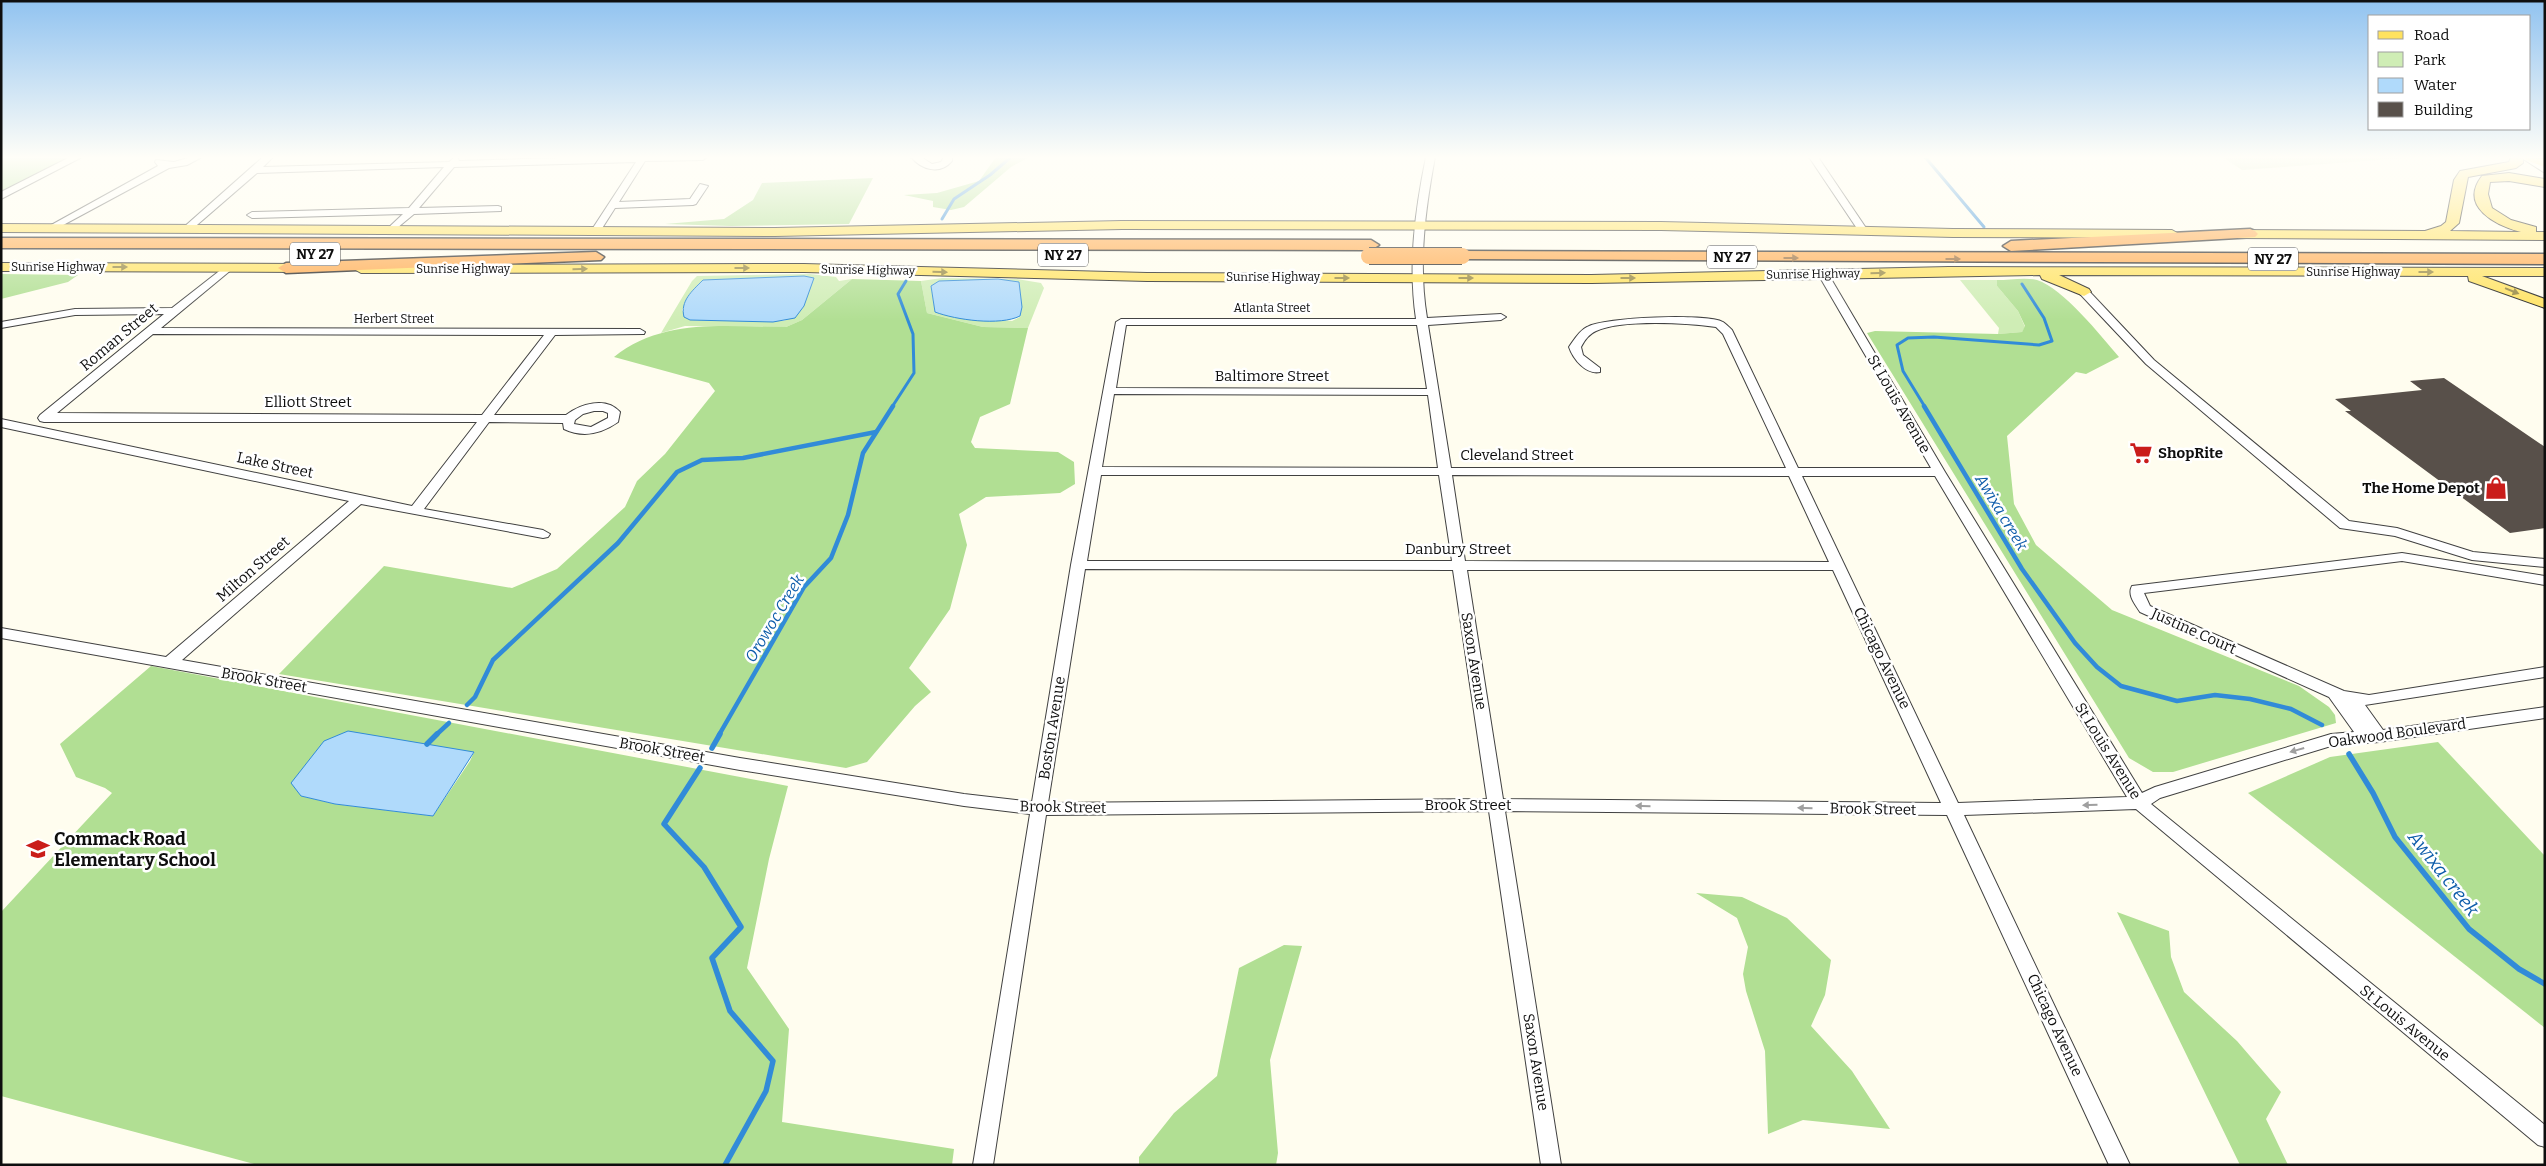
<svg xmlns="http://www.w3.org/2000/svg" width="2546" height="1166" viewBox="0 0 2546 1166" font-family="Bitter,serif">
	<rect width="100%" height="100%" fill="#fffdef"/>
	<g fill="#cfedb5" fill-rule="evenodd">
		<path d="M810,274L836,277L839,281L852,279L802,320L786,327L685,326L661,333L692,281L697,276ZM692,291L786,321L690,320L682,310Z"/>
		<path d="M942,278L1017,279L1041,283L1044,288L1028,328L983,327L927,313L921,281ZM931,286L1022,307L1020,317L1012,321L935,312Z"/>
		<polygon points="1960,280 1997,280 1997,286 2018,311 2025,327 2022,332 1998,334 1999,328"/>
	</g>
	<g fill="#b1df93" fill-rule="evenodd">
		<polygon points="1,157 70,157 1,192"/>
		<polygon points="996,157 1029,157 1011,167 964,207 951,210 933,207 933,201 904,195 937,193 979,181"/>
		<polygon points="873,178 849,224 731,226 665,224 724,219 753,200 762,183"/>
		<polygon points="1,274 78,275 68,282 1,299"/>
		<path d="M852,279L921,281L927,313L983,327L1028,328L1010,404L980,417L971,442L975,448L1058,452L1074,462L1075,484L1060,493L986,497L959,514L967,545L950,609L909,668L931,692L915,706L867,762L846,768L279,674L384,566L512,588L557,569L625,507L637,481L665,454L715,391L709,383L614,357C663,317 727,327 786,327L802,320Z"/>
		<path d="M1997,280C2009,280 2026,277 2037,280C2064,289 2100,335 2119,357L2086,374L2076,372L2007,436L2014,504L2036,545L2112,610L2299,686L2329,707L2335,715L2336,723L2173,772H2153L2129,758L1867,333L1875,331L1998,334L2022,332L2025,326L2018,311L1997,286Z"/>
		<path d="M151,666L788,786L769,859L747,968L789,1029L782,1122L954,1149L952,1165H258L1,1096V912L112,793L105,788L76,777L60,744ZM474,752L470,761L433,816L335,804L301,796Z"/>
		<polygon points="2438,742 2545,856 2545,1028 2248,793 2330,757"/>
		<polygon points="1696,893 1742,897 1787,918 1831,960 1825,995 1811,1026 1852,1071 1890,1129 1803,1120 1768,1134 1765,1051 1746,991 1743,974 1748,947 1737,918"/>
		<polygon points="2117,912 2169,931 2171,957 2184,992 2237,1041 2281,1092 2266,1119 2288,1165 2240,1165"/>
		<polygon points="1284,945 1302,946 1270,1060 1278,1153 1276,1165 1139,1165 1139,1157 1174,1113 1217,1076 1239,968"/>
	</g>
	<polygon fill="#d5e3be" points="2222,157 2420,157 2242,170"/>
	<g fill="#b0dafb" stroke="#318bd8">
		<path d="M804,276L814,278L804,306L795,318L773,322L690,320L684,317C680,301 692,291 703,280Z"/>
		<path d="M998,279L1019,282L1022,307L1020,316C1000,326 956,320 935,312L931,286L939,281Z"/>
		<polygon points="348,731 474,752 433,816 335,804 301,796 291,783 324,741"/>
	</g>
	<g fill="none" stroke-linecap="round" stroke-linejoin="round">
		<g stroke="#318bd8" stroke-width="3">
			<polyline points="1925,157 1984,227"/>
			<polyline points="942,219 954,199 990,175 1011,157"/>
			<polyline points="892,407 914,373 913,334 898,294 906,281"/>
			<polyline points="1925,407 1903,371 1897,345 1908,338 1934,337 2039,345 2052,341 2044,318 2022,284"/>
		</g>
		<g stroke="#318bd8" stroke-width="4.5">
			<polyline points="1924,406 2022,569 2075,643 2097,667 2121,686 2177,701 2215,695 2250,699 2291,709 2322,725"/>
			<polyline points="467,705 475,697 493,660 618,543 677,472 702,460 743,458 876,432"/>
			<polyline points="436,735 449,723"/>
			<polyline points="719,735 804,587 831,558 848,515 863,453 893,406"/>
		</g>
		<g stroke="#318bd8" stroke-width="5.5">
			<polyline points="427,744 437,734"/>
			<polyline points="712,748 720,734"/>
			<polyline points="2349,754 2373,793 2395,837 2469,929 2519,969 2545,984"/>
			<polyline points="700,768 664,824 704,867 741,927 712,958 730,1011 773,1061 766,1091 725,1165"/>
		</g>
	</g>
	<polygon fill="#58504a" points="2444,378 2545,447 2545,528 2510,533 2345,411 2351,411 2335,399 2422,390 2410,381"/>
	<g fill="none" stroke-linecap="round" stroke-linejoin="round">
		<defs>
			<g id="minor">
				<polygon points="70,157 82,157 1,199 1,192"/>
				<polygon points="191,157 202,157 187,165 169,168 52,231 44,229 158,166 155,162 156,160 174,162"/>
				<polygon points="263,157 273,157 263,167 449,162 455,157 458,158 459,161 596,157 707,157 703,160 645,161 619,202 690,199 700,184 708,186 696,204 693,205 615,208 599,233 596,234 591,231 636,162 454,167 419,208 498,206 501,207 501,211 414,214 391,233 386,230 403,214 252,218 247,215 252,212 409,208 444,167 257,173 190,231 184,231 184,227"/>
				<path d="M911,157H921L932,164L941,162L944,157H952V161C940,175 922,170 911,157Z"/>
				<path d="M1426,157H1435C1425,211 1418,264 1427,318L1501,314L1506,317L1501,320L1428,325L1451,468H1786L1723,334L1716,327C1688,323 1622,319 1596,331C1589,334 1584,341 1581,347L1583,355L1600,368V372C1586,375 1573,359 1569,347C1574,340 1579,331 1587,327C1604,317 1707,313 1723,322C1726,324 1729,327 1732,330L1798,468H1931L1818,274L1823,271L1827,272L1945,472L2142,793L2155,787L2331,734L2354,732L2329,697L2140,612C2135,604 2127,595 2132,586L2402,553L2545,576V585L2402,561L2144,593L2150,606L2344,691L2369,695L2545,667V677L2365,705L2383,730L2545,707V718L2379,742L2331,746L2160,798L2151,804L2545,1125V1147L2538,1145L2136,809L1964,815L2130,1165H2109L1947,815L1505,811L1561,1165H1541L1489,811L1046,815L993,1165H973L1030,814L964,806L740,770L1,638V628L166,657L349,501L1,427V419L412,506L477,422H44L40,421L38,418L40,415L164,314L75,315L1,328V322L75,309L172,308L227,265L231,266V270L161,328L640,329L645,332L644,334L555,335L494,415H566C580,404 606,396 620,412L618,422C601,434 583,438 564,429L563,423L489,422L424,509L543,530L550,534L548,537L543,538L361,504L182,660L740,758L964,794L1032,802L1071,565L1116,322L1121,319H1416C1408,264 1415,211 1426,157ZM1126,325H1417L1427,389L1116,388ZM153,334L544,335L482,415L57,413ZM1114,394L1428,395L1438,468L1102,467ZM594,411H603L608,413V418L591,427L574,424L575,420L583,414ZM1101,475H1439L1452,561H1087ZM1452,475L1789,476L1829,562L1465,561ZM1802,476H1935L2127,797L1958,803ZM1085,569L1453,570L1487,799L1048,803ZM1467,570H1833L1941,803L1503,799Z"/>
				<polygon points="1809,157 1818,157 1868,231 1866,233 1860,233"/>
				<polygon points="2520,157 2531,157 2545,166 2545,173"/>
				<polygon points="2084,289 2088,290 2154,360 2349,521 2397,528 2473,552 2545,559 2545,567 2472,560 2395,536 2340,528 2146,364 2080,294 2080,290"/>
			</g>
			<g id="major">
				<path d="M2511,157H2523V163L2516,168L2468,177L2459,223L2450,231L2521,232C2497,226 2458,207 2482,176L2509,173L2545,179V187L2509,181L2490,182L2488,194L2492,208L2511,220L2536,227V232H2545V240L2232,238L2225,234L2232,230L2425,231L2441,226L2446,222L2454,180L2460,171L2509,162Z"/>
				<polygon points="2524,157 2545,159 2545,167 2526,160"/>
				<polygon points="1122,221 1661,222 1953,229 2172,230 2179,234 2172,238 1953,237 1661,230 1122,229 775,236 1,232 1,224 775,228"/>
				<polygon points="1,263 304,264 311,268 304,272 1,271"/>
				<polygon points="804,264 1147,273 1591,275 1949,267 2545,268 2545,276 2482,276 2545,299 2545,308 2469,281 2468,276 2059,275 2089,289 2091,292 2084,296 2042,279 2040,275 1591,283 1147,281 804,272 361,273 354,269 361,265"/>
			</g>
			<g id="highway">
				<polygon points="2250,229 2255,231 2258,234 2255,237 2011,251 2003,246 2011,241"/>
				<polygon points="1,238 1371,240 1379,245 1371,250 1,248"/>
				<polygon points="1462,251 2545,254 2545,264 1457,259 1454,256 1457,253"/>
				<polygon points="596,252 604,257 601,260 286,273 278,268 286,263"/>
			</g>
		</defs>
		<use href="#minor" stroke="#414141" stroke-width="2"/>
		<use href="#major" stroke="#1f1f1f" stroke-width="2"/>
		<use href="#highway" stroke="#1f1f1f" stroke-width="3"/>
		<use href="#minor" fill="#fff" fill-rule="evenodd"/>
		<use href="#major" fill="#ffe25f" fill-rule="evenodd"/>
		<use href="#highway" fill="#ffaa4d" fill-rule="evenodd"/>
		<defs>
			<polyline id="highway-bridge" points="1369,256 1462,256"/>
		</defs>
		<use href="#highway-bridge" stroke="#1f1f1f" stroke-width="18" stroke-linecap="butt"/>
		<use href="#highway-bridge" stroke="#ffaa4d" stroke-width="16"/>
	</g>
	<defs><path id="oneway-solid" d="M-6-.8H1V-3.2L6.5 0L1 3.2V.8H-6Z" transform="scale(1.25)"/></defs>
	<g fill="#936431">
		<use href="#oneway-solid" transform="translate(1791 258)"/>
		<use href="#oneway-solid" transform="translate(1953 259)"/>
	</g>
	<g fill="#93833b">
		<use href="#oneway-solid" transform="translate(120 267)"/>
		<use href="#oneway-solid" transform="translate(742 268)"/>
		<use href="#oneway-solid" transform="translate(580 269) rotate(-1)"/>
		<use href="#oneway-solid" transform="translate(940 272) rotate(2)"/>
		<use href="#oneway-solid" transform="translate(2426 272)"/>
		<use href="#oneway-solid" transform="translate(1878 273) rotate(-1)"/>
		<use href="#oneway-solid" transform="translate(1342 278)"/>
		<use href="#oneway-solid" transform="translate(1466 278)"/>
		<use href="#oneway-solid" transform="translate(1628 278)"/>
		<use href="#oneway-solid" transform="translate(2512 291) rotate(22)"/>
	</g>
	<g fill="#9f9f9f">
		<use href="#oneway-solid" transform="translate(2297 750) rotate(164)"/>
		<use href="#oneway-solid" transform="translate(2090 805) rotate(178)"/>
		<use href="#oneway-solid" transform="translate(1643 806) rotate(-179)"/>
		<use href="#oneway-solid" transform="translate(1805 808) rotate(-179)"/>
	</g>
	<linearGradient id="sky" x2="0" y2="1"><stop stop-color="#91c3f0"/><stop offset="0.49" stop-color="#fffef8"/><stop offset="1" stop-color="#fffef8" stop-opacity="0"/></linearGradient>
	<rect width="2546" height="321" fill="url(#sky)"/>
	<defs>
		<symbol id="supermarket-bare" viewBox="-9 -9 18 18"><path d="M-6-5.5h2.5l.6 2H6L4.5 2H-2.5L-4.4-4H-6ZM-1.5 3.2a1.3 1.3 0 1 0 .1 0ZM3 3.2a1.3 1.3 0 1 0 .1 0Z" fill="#ca1d1b" stroke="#fff" stroke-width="2.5" paint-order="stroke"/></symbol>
		<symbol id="shop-bare" viewBox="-9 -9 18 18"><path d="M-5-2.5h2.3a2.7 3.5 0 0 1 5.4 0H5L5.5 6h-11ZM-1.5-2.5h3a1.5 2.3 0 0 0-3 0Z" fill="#ca1d1b" stroke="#fff" stroke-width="2.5" paint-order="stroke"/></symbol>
		<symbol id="school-bare" viewBox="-9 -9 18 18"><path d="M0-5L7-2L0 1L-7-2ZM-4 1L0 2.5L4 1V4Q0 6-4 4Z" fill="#ca1d1b" stroke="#fff" stroke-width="2.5" paint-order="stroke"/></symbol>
	</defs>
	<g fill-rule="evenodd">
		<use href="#supermarket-bare" x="2125" y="437" width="32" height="32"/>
		<use href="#shop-bare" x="2480" y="472" width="32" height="32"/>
		<use href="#school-bare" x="22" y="833" width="32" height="32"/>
	</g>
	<g text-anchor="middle" stroke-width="5" stroke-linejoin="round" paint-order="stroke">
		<g font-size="12" fill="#0e0e0e" stroke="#fff">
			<text x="58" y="271">Sunrise Highway</text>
			<text x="463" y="273">Sunrise Highway</text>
			<text transform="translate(868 270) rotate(1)" y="4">Sunrise Highway</text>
			<text x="2353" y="276">Sunrise Highway</text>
			<text transform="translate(1813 274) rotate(-1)" y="4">Sunrise Highway</text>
			<text x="1273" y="281">Sunrise Highway</text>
			<text x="1272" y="312">Atlanta Street</text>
			<text x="394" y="323">Herbert Street</text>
		</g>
		<g fill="#fff" stroke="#565656" stroke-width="1">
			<rect x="290" y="242.5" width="50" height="23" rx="4"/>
			<rect x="1038" y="243.5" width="50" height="23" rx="4"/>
			<rect x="1707" y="245.5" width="50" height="23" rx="4"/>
			<rect x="2248" y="247.5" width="50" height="23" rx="4"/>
		</g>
		<g font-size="14" font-weight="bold" fill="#0e0e0e">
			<text x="315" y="259">NY 27</text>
			<text x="1063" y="260">NY 27</text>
			<text x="1732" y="262">NY 27</text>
			<text x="2273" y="264">NY 27</text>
		</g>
		<g font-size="15" fill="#0e0e0e" stroke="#fff">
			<text transform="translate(119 337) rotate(-40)" y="5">Roman Street</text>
			<text x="1272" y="381">Baltimore Street</text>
			<text x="308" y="407">Elliott Street</text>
			<text transform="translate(1899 404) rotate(60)" y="5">St Louis Avenue</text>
			<text x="1517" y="460">Cleveland Street</text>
			<text transform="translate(275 465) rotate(12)" y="5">Lake Street</text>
			<text x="1458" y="554">Danbury Street</text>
			<text transform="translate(253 569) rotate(-41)" y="5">Milton Street</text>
			<text transform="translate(2194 631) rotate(24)" y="5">Justine Court</text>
			<text transform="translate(1882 658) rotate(64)" y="5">Chicago Avenue</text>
			<text transform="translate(1474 661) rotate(81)" y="5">Saxon Avenue</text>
			<text transform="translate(264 680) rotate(10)" y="5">Brook Street</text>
			<text transform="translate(1052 728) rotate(-81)" y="5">Boston Avenue</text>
			<text transform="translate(2397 733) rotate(-8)" y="5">Oakwood Boulevard</text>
			<text transform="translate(662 750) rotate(10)" y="5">Brook Street</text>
			<text transform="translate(2108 751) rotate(58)" y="5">St Louis Avenue</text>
			<text x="1468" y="810">Brook Street</text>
			<text transform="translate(1063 807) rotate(1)" y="5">Brook Street</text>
			<text transform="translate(1873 809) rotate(1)" y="5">Brook Street</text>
			<text transform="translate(2405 1023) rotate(39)" y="5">St Louis Avenue</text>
			<text transform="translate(2055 1025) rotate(65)" y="5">Chicago Avenue</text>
			<text transform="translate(1536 1062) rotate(81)" y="5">Saxon Avenue</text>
		</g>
		<g font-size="15" font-weight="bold" fill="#0e0e0e" stroke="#fff" text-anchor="start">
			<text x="2158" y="458">ShopRite</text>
			<text x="2480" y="493" text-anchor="end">The Home Depot</text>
		</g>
		<g font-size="16" font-style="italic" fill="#0d5caa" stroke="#fff">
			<text transform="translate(2002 512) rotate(59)" y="6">Awixa creek</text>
			<text transform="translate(774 618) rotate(-59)" y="6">Orowoc Creek</text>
		</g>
		<g font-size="18" font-weight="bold" fill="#0e0e0e" stroke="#fff" text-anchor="start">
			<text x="54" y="845">Commack Road<tspan x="54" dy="21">Elementary School</tspan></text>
		</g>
		<g font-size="19" font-style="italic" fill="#0d5caa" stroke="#fff">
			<text transform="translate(2444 873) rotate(52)" y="7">Awixa creek</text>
		</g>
	</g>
	<rect width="2546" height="1166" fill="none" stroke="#0e0e0e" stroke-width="5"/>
	<rect x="2368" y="15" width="162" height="115" fill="#ffffff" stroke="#9f9f9f"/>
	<rect x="2378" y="31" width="25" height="8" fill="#ffe25f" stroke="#9f9f9f"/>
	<text x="2414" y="40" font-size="15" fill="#0e0e0e">Road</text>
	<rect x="2378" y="52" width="25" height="15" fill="#cfedb5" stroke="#9f9f9f"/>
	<text x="2414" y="65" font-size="15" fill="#0e0e0e">Park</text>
	<rect x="2378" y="78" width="25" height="15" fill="#b0dafb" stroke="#9f9f9f"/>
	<text x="2414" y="90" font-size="15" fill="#0e0e0e">Water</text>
	<rect x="2378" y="102" width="25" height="15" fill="#58504a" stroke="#9f9f9f"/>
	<text x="2414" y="115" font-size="15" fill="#0e0e0e">Building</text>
</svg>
